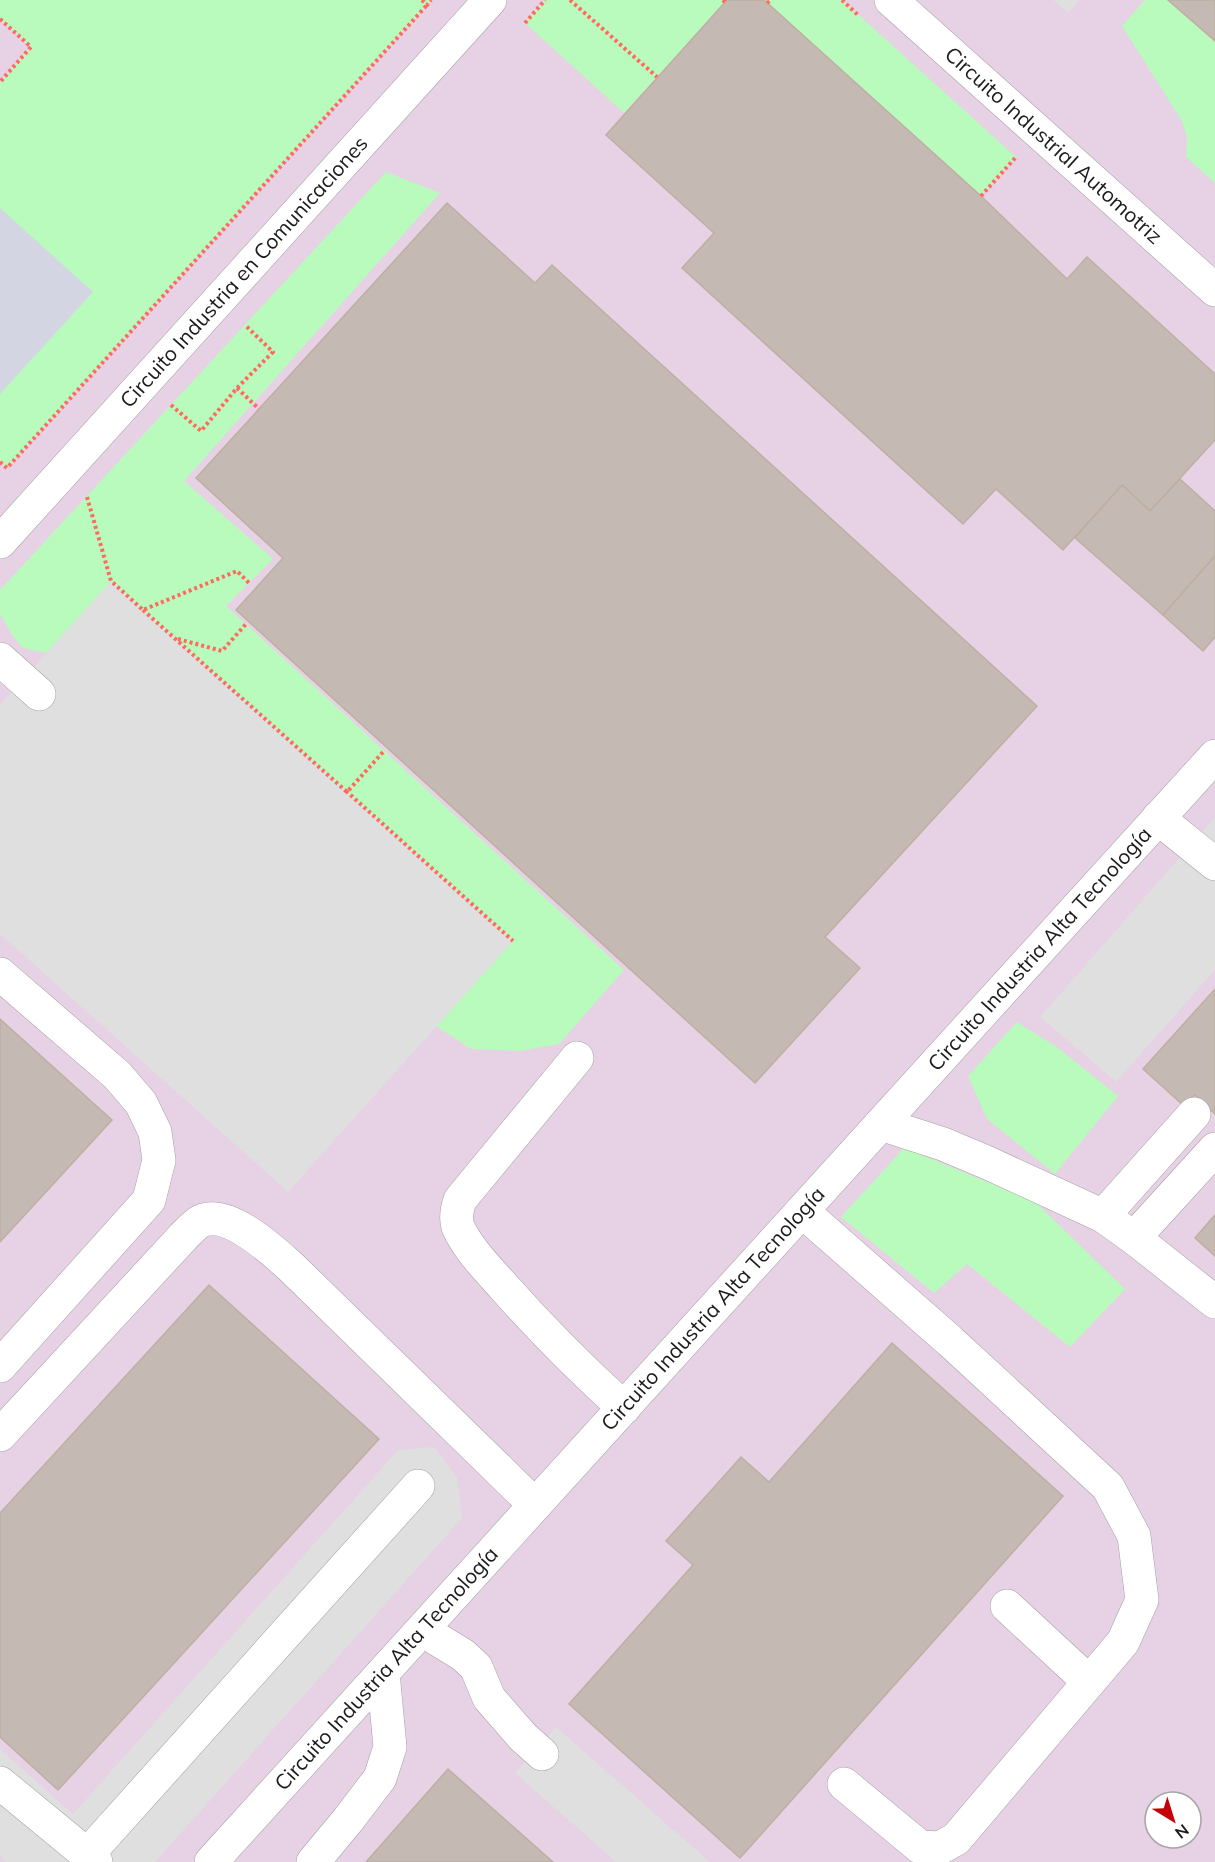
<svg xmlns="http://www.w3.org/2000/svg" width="1215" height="1862" viewBox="0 0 1215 1862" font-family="Mulish,sans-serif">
	<rect width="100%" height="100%" fill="#ede8e0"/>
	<path fill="#e7d1e4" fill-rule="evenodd" d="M0,0H1215V1862H0ZM1155,1802H1191V1838H1155Z"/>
	<g fill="#b9fbbc">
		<polygon points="0,0 431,0 7,468 0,462 0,82 31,47 0,19"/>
		<polygon points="545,0 727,0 624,113 525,23"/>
		<polygon points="764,0 842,0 1016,157 981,196"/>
		<polygon points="1145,0 1168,0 1215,41 1215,183 1186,157 1187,138 1182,121 1122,26"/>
		<polygon points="386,172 440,193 184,481 273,559 226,606 624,970 559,1044 520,1051 471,1049 436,1026 513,941 111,582 46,653 23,648 12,635 0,614 0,590"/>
		<polygon points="1017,1022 1058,1048 1118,1096 1055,1174 987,1119 968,1076"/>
		<polygon points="904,1148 1034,1201 1125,1289 1070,1347 967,1264 934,1293 841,1217"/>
	</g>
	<g fill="#dfdfdf">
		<polygon points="1053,0 1080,0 1068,13"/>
		<polygon points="111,581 513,941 288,1192 0,934 0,705"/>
		<polygon points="1215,817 1215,970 1116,1082 1040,1017"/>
		<polygon points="434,1447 457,1477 462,1518 155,1862 6,1862 0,1856 0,1749 73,1814 398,1450"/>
		<polygon points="556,1727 710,1862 616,1862 515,1773"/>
	</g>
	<polygon fill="#d4d5e3" points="0,208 93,292 0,394"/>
	<g fill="#c5bab3" stroke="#bfaea2" stroke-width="1.5">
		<polygon points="727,0 764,0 981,196 1067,279 1087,257 1215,374 1215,440 1150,511 1122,485 1063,550 996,489 963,524 682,268 714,233 606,135"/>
		<polygon points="1168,0 1215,0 1215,41"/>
		<polygon points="447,203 535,283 552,265 1037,706 825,937 860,968 755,1083 236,610 283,558 196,478"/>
		<polygon points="1180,479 1215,511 1215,556 1163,615 1075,538 1122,485 1150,511"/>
		<polygon points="1215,556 1215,637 1203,651 1163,615"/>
		<polygon points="1215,989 1215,1114 1195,1095 1184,1106 1143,1069"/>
		<polygon points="0,1019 112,1120 0,1242"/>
		<polygon points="1215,1215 1215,1256 1195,1238"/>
		<polygon points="209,1285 379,1439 58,1790 0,1737 0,1513"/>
		<polygon points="892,1343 1063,1496 740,1858 569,1704 693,1565 666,1541 741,1457 769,1482"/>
		<polygon points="448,1769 553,1862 366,1862"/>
	</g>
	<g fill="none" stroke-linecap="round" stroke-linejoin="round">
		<defs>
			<g id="minor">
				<path id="s1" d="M891,0L1215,290"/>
				<path id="s2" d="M0,542L490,0"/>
				<polyline points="0,659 39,694"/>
				<polyline points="1158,818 1215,864"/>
				<polyline points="0,974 117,1075 141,1103 155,1132 159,1160 149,1200 0,1366"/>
				<path d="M577,1058L460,1200C457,1209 455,1218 458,1227C468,1249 487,1268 503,1286C541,1329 581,1369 624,1408"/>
				<polyline points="881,1124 943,1144 988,1163 1103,1216 1134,1238 1215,1149"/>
				<polyline points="802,1211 950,1341 1108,1487 1134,1536 1142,1600 1123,1642 956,1839 940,1848 920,1847 844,1784"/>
				<polyline points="1103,1216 1194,1114"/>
				<polyline points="1134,1238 1215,1302"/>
				<path d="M0,1435L183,1237C188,1232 195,1224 201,1221C228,1209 272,1250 290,1266L535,1505"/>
				<polyline points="1007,1606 1088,1681"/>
				<polyline points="422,1630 463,1655 476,1667 489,1698 523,1737 542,1754"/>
				<polyline points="0,1783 96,1862"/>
				<polyline points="87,1855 418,1486"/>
				<path id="s3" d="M211,1862L1215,756"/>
				<polyline points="313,1862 348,1820 380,1778 390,1747 383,1673"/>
			</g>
		</defs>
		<use href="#minor" stroke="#a2a2a2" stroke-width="34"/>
		<g stroke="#ff695f" stroke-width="4" stroke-dasharray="3 3" stroke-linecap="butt">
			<polyline points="422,0 427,5 431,0"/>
			<polyline points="570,0 657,77"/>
			<polyline points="723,0 725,2"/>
			<polyline points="842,0 859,16"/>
			<polyline points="767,3 771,0"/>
			<polyline points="0,19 31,47 0,82"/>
			<polyline points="525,23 545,0"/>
			<polyline points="981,196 1016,157"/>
			<polyline points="237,388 259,409"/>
			<polyline points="171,405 201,431 237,388 273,352 245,325"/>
			<polyline points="0,462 7,468 427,5"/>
			<polyline points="87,497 111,581 143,610 237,571 249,583"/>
			<polyline points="143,610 347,792 384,751"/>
			<polyline points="178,639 222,651 246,624"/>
			<polyline points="346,791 513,941"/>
		</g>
		<use href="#minor" stroke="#fff" stroke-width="33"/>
	</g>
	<g text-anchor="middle" stroke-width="4.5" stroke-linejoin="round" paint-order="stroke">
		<g font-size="21" fill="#1b1b1b" stroke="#fff">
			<text dy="7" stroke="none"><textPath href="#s1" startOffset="218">Circuito Industrial Automotriz</textPath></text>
			<text dy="7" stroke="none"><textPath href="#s2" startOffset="364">Circuito Industria en Comunicaciones</textPath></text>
			<text dy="7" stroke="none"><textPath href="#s3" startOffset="1233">Circuito Industria Alta Tecnología</textPath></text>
			<text dy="7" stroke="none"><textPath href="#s3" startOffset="747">Circuito Industria Alta Tecnología</textPath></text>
			<text dy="7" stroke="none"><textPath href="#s3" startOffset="261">Circuito Industria Alta Tecnología</textPath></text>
		</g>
	</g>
	<g transform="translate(1173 1820) rotate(142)"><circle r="28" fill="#ffffff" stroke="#a4a4a4" stroke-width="1.5"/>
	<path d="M0-4.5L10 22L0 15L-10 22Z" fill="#c60008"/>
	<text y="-9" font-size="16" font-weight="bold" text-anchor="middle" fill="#1b1b1b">N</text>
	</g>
</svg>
